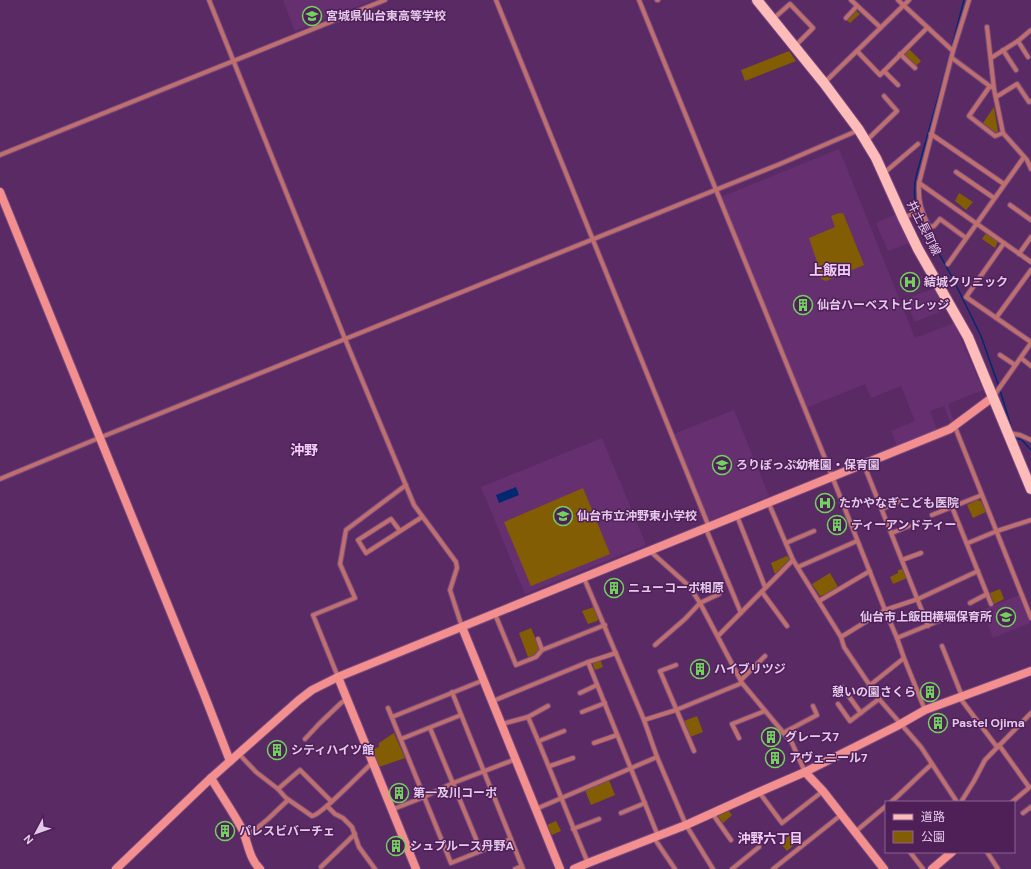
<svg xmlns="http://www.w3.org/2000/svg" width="1031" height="869" viewBox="0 0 1031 869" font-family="'DM Sans','Noto Sans JP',sans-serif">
	<rect width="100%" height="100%" fill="#5a2a64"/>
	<g fill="#663070">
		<polygon points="283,0 373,0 295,31"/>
		<polygon points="839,149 915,338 954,323 983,390 948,404 954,422 951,424 944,406 930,411 937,430 897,446 891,431 915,421 901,386 871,398 865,384 806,408 721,197"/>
		<polygon points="896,214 910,243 888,251 876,223"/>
		<polygon points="935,288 947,309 915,322 905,299"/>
		<polygon points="734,410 769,496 709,521 674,434"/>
		<polygon points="602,438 646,545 525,594 481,487"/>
		<polygon points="1019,595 1030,623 993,638 982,610"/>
	</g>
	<g fill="#835d04">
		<polygon points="855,10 860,14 850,23 846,20"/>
		<polygon points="909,49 921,61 915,67 903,55"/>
		<polygon points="789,51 796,61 745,81 741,70"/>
		<polygon points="994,107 998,131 995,133 983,123"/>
		<polygon points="959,193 973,202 966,210 955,201"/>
		<polygon points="842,212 839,214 843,213 864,265 826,281 821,279 816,267 817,262 809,238 835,227 831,216"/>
		<polygon points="986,233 998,241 995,248 982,239"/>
		<polygon points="583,488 610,554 531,586 504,522"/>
		<polygon points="977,500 981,501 986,512 973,518 967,505"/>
		<polygon points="787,556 790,559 775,574 771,563"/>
		<polygon points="903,569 907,578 893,584 890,577 898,573 898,570"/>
		<polygon points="830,573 838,587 825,595 820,596 812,584"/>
		<polygon points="1000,589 1004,599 994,604 990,593"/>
		<polygon points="594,607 599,617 597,621 588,624 582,611"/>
		<polygon points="531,628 540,649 535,655 528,657 519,633"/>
		<polygon points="600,659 603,667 595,670 592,662"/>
		<polygon points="697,716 703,732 690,737 684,721"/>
		<polygon points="394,733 405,758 379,767 371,750 379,747 379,743"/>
		<polygon points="609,780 615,795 591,805 585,790"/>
		<polygon points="728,810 732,815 723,823 718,816 719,813"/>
		<polygon points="556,821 561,831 552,835 547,825"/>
		<polygon points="797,834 801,839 787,851 780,843 790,835 792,837"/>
	</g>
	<polygon fill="#002971" points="516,487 519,495 499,503 496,495"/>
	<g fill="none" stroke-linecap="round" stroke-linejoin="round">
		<g stroke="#002971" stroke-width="1.5">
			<path d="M964,0L946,69L917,173C913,188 914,205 920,219L952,277L981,336L999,387"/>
			<polyline points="1000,390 1013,433"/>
			<polyline points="1015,438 1022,440 1031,450"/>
		</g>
		<defs>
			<g id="street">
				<polyline points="209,0 345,339 414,505 456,562 457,568 450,590 462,627"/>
				<polyline points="496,0 709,527"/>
				<polyline points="639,0 824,456 885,610 897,638 904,658 925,710"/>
				<polyline points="657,0 658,0"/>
				<polyline points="851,0 880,27"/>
				<polyline points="898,0 953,51"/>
				<polyline points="846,18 857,6"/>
				<polyline points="773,19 790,4 813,28 795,46"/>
				<polyline points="987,27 994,89 1003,133 1027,160 1031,169"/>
				<polyline points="1018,41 1028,57"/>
				<polyline points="1003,50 1016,70"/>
				<polyline points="857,51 880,75 927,28"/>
				<polyline points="900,54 915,68"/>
				<polyline points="952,58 991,87"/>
				<polyline points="991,58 1018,41 1031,30"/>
				<polyline points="884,71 898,85"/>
				<polyline points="824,83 909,0"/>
				<polyline points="990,86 969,116 995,136 1003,133"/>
				<polyline points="996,97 1017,84 1029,102 1031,101"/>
				<polyline points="931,134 1004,184"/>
				<polyline points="867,140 897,111 884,96"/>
				<polyline points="0,155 385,0"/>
				<polyline points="956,172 994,198"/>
				<polyline points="884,173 918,144"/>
				<polyline points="919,183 1031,262"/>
				<polyline points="1010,205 1031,220"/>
				<polyline points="903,218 921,210"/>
				<path d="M966,238L940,219L934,226L929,227C921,210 918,202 919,183L953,51L969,0"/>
				<polyline points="1004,243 966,297 1031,342"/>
				<polyline points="1019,254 1031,237"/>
				<polyline points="948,264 1024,157"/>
				<polyline points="996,318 1031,270"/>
				<polyline points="1000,355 1015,365"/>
				<polyline points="1021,358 1031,366"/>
				<polyline points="993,397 1031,343"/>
				<polyline points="955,427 1031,618"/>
				<polyline points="1009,433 1020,435 1031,440"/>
				<polyline points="864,465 928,626"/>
				<polyline points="0,479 99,438 780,164 859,130"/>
				<polyline points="769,504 793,560 841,637 844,647 879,699 921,747 957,802"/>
				<polyline points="952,507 991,604"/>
				<polyline points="882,509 902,500"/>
				<polyline points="932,515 982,495"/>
				<polyline points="737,516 765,587"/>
				<polyline points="706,529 741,613"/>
				<polyline points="400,531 391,519 358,540 366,553 422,517"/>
				<polyline points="892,533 909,526"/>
				<polyline points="786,543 814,531"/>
				<polyline points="968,543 997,531 1031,520"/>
				<polyline points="650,551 689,586 700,603 742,683 792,743 805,772"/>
				<polyline points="902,560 921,553"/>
				<polyline points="798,567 857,541"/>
				<polyline points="584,578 644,720 657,757 686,825 713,869"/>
				<polyline points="762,592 787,626"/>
				<polyline points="819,601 870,571"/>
				<polyline points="970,603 987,594"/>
				<polyline points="495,614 516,665 536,657 542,650 605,625"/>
				<polyline points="718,636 793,560"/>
				<polyline points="841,637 885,610 918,599 978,571"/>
				<polyline points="897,638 948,617"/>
				<polyline points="538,639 542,650"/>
				<polyline points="655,645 685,619 700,603 719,594"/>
				<polyline points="942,646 962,696"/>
				<polyline points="588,662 658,836"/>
				<polyline points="676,665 660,671 694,751"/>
				<polyline points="338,677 313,615 355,598 340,564 346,530 406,485"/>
				<polyline points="741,680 765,656"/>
				<polyline points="869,686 904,658"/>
				<polyline points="842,687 861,713"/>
				<polyline points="452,692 523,869"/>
				<polyline points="580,693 597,685"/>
				<polyline points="960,698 997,747"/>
				<polyline points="493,701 588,662 616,653"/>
				<polyline points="838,704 850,721 879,699"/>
				<polyline points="388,708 451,863 511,839"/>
				<polyline points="582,712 605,703"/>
				<polyline points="392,717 484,680"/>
				<path d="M528,717C549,765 567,814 588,863"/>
				<polyline points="644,720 676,710 742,683"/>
				<polyline points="502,724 528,717 548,706"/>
				<polyline points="430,728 481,851"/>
				<polyline points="783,733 817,715 813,706"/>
				<polyline points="739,738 732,724 765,711"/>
				<polyline points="305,739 319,724 341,703 347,699"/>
				<polyline points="401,739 461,715"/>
				<polyline points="539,741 564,731"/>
				<polyline points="594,743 617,735"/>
				<polyline points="999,745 1029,787"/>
				<path d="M239,754L256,772L278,789L286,798L312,816C320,816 362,772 372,763"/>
				<polyline points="550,766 573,758"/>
				<polyline points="278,789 300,770 331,801"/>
				<polyline points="759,792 782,823 823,791"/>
				<path d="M891,802C905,790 918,776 932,764"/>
				<polyline points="961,802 974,781 985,760 1031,713"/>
				<polyline points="1012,802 1030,787"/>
				<polyline points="327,806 335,814 343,818 352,827 359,847 375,869"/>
				<polyline points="536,809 657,757"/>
				<polyline points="391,810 424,797 453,783 516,759"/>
				<polyline points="621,813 645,803"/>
				<polyline points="712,813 731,840"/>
				<polyline points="1023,813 1031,807"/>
				<polyline points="573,829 599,819"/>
				<polyline points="855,832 886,806"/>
				<polyline points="245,838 268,819 288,800"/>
				<polyline points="654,838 675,869"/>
				<polyline points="910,852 923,869"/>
				<polyline points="987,852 998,869"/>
				<polyline points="321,867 355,834"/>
				<polyline points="515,869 522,866"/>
				<polyline points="732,869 759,847"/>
				<polyline points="773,869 841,815"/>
			</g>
			<g id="secondary">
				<polyline points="0,192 204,694 230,761"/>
				<polyline points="462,627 560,869"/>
				<polyline points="338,677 416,869"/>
				<polyline points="805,772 823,791 884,869"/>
				<path d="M211,778C221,795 233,812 242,829C248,842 249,859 260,869"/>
				<polyline points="116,869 211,778 299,700 312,690 338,677 950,429 993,397"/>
				<polyline points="574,869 588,863 686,825 759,792 805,772 897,726 925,710 1031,671"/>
				<polyline points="932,869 952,852"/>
			</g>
			<polyline id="primary" points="757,0 824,83 859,130 876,158 903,218 918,249 968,337 1031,489"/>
		</defs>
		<use href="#street" stroke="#764a7f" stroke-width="6"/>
		<use href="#secondary" stroke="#764a7f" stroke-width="10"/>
		<use href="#primary" stroke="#764a7f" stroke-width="12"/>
		<use href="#street" stroke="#be6f6e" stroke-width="4"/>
		<use href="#secondary" stroke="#f48f8f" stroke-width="8"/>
		<use href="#primary" stroke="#fdbbb9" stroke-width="10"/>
	</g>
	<defs>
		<symbol id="school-ring" viewBox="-11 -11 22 22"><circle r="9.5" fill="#4f1f58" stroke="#71d35e" stroke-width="1.5"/><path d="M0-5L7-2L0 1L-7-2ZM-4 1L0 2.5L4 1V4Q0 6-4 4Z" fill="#71d35e"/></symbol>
		<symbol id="hospital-ring" viewBox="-11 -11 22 22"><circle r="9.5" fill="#4f1f58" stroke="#71d35e" stroke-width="1.5"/><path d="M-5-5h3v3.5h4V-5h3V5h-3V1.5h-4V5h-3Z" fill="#71d35e"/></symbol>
		<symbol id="building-ring" viewBox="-11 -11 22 22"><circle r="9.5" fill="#4f1f58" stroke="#71d35e" stroke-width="1.5"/><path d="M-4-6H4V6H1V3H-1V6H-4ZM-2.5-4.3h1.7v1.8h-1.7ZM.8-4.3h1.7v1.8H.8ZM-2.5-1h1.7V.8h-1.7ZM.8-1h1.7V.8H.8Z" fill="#71d35e"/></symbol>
	</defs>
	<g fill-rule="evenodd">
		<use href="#school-ring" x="301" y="5" width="22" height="22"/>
		<use href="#hospital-ring" x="899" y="271" width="22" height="22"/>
		<use href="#building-ring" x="792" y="294" width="22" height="22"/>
		<use href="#school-ring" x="711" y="454" width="22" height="22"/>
		<use href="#hospital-ring" x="814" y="492" width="22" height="22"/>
		<use href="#school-ring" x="552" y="505" width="22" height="22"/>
		<use href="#building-ring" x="826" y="514" width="22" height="22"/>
		<use href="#building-ring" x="603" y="577" width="22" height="22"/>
		<use href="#school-ring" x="995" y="606" width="22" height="22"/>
		<use href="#building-ring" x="689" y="658" width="22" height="22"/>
		<use href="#building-ring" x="919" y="681" width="22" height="22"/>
		<use href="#building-ring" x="927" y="712" width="22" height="22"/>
		<use href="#building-ring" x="760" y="726" width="22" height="22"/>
		<use href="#building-ring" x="266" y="739" width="22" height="22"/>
		<use href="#building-ring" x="764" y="747" width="22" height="22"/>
		<use href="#building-ring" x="388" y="782" width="22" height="22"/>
		<use href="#building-ring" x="214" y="820" width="22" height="22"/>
		<use href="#building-ring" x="385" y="835" width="22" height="22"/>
	</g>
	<g text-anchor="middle" stroke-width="3" stroke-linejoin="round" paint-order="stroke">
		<g font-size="12" font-weight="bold" fill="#e4c9ea" stroke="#4f1f58" text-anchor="start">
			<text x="326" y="20">宮城県仙台東高等学校</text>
			<text x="924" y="286">結城クリニック</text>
			<text x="817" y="309">仙台ハーベストビレッジ</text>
			<text x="736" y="469">ろりぽっぷ幼稚園・保育園</text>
			<text x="839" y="507">たかやなぎこども医院</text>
			<text x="577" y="520">仙台市立沖野東小学校</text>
			<text x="851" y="529">ティーアンドティー</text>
			<text x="628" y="592">ニューコーポ相原</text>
			<text x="992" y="621" text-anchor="end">仙台市上飯田横堀保育所</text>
			<text x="714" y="673">ハイブリツジ</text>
			<text x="916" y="696" text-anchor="end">憩いの園さくら</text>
			<text x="952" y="727">Pastel Ojima</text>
			<text x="785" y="741">グレース7</text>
			<text x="291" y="754">シティハイツ館</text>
			<text x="789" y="762">アヴェニール7</text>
			<text x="413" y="797">第一及川コーポ</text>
			<text x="239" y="835">パレスビバーチェ</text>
			<text x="410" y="850">シュプルース丹野A</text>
		</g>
		<g font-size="12" fill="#e4c9ea" stroke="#4f1f58">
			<text transform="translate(924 228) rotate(63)" y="4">井土長町線</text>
		</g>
		<g font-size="13" font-weight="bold" fill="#f0cef7" stroke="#4f1f58">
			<text x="770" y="843">沖野六丁目</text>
		</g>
		<g font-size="14" font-weight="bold" fill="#f0cef7" stroke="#4f1f58">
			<text x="830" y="275">上飯田</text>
			<text x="304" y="455">沖野</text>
		</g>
	</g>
	<rect x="885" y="801" width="130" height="52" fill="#4f1f58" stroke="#8b6392"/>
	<rect x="893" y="814" width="20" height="6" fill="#fdbbb9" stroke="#8b6392"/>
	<text x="921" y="821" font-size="12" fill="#e4c9ea">道路</text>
	<rect x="893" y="831" width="20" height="12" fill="#835d04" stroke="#8b6392"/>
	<text x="921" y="841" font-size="12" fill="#e4c9ea">公園</text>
	<g transform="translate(36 833) rotate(229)" stroke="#4f1f58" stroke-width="3" paint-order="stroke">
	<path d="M0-3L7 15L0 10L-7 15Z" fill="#e4c9ea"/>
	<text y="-6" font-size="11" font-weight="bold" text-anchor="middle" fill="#e4c9ea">N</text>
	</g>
</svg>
